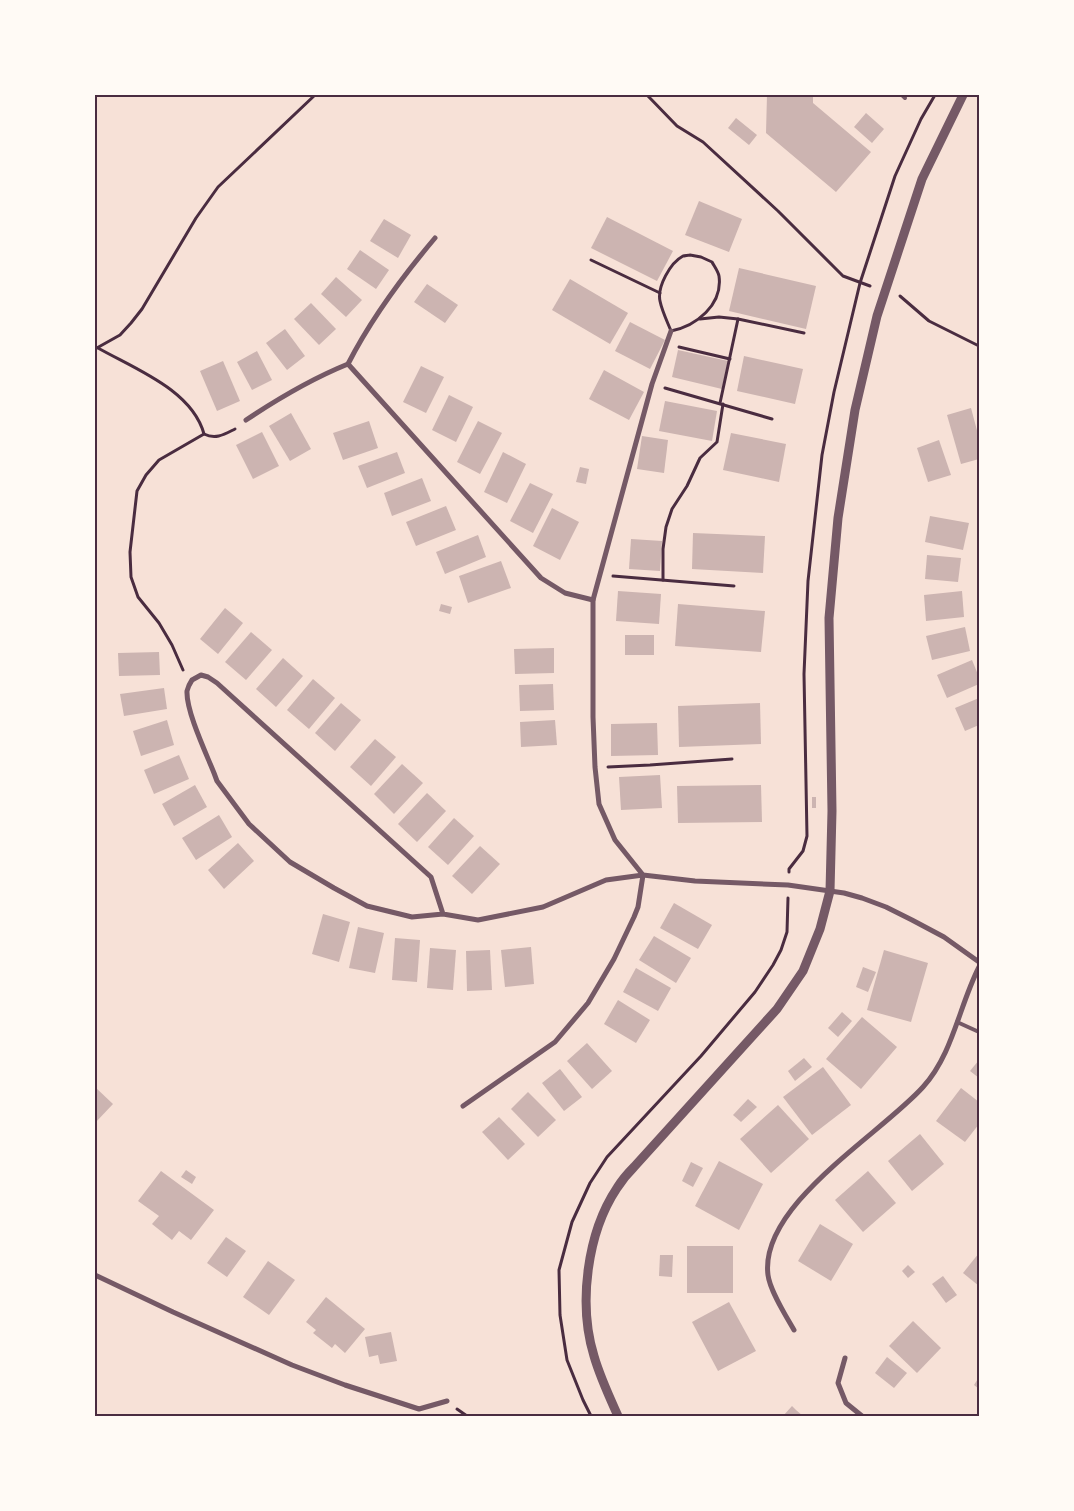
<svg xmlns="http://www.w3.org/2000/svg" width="1074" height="1511" viewBox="0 0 1074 1511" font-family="Helvetica,sans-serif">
	<rect width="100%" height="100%" fill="#f7e1d7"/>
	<g fill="#ccb4b1">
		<polygon points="767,95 813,95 813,103 871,152 836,192 766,133"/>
		<polygon points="866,113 884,129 872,143 854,127"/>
		<polygon points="736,118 757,135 749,145 728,128"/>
		<polygon points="699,201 742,219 729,252 685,235"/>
		<polygon points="607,217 673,251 657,281 591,248"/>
		<polygon points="384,219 411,235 398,258 370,241"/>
		<polygon points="360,250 389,270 376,289 347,269"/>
		<polygon points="739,268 816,286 806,329 729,311"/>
		<polygon points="336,277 362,300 346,317 321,294"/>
		<polygon points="570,279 628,313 610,344 552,310"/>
		<polygon points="427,284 458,305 445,323 414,302"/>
		<polygon points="311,303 336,329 319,345 294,319"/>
		<polygon points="630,322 665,340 650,369 615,351"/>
		<polygon points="285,329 305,356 287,370 266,343"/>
		<polygon points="678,350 728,361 722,389 672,377"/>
		<polygon points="257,351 272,380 252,390 237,362"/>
		<polygon points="744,356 803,369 795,404 737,391"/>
		<polygon points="223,361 240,401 217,411 200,371"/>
		<polygon points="421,366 444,377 426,413 403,402"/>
		<polygon points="604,370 644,392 629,420 589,399"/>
		<polygon points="449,395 473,407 456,442 432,430"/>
		<polygon points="665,401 717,411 712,441 659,431"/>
		<polygon points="971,408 979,438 979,459 961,464 947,415"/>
		<polygon points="291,413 311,449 290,461 269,426"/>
		<polygon points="369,421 378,448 343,460 333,433"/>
		<polygon points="478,421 502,433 480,474 457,462"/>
		<polygon points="262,432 279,466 253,479 236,445"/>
		<polygon points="731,433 786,444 779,482 723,470"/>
		<polygon points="642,436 668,440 664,473 637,469"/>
		<polygon points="939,440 951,475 928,482 917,448"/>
		<polygon points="397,452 405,473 367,488 358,466"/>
		<polygon points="503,452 526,464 507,503 484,492"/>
		<polygon points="580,467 589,469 586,484 576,482"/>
		<polygon points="422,478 431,501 392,516 384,493"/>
		<polygon points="530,483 553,494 533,533 510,521"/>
		<polygon points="446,506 456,530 416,546 406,522"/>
		<polygon points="552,508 579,522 560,560 533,546"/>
		<polygon points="930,516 969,523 963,550 925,542"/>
		<polygon points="693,533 765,536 763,573 692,569"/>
		<polygon points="478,535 486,557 445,574 436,552"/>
		<polygon points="631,539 662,541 660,571 629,569"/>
		<polygon points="927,555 961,558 958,582 925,579"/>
		<polygon points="501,561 511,588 468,603 459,576"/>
		<polygon points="618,591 661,594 659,624 616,621"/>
		<polygon points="962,591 964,617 926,621 924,595"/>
		<polygon points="441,604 452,607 450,614 439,611"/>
		<polygon points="678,604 765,611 761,652 675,646"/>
		<polygon points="225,608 243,623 218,654 200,639"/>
		<polygon points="965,627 970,651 932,660 926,636"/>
		<polygon points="251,632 272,650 246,680 225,662"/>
		<rect x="625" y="635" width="29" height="20"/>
		<polygon points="554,648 554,673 515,674 514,649"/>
		<polygon points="159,652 160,675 119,676 118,653"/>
		<polygon points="283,658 303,676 276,707 256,689"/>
		<polygon points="972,660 979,677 979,684 947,698 937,675"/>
		<polygon points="313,679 335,698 309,729 287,710"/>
		<polygon points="553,684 554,710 520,711 519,685"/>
		<polygon points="164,688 167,709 124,716 120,694"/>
		<polygon points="979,698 979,725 965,731 955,708"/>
		<polygon points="341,703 361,720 335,751 315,733"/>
		<polygon points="760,703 761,744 679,747 678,706"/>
		<polygon points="167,720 174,745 141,756 133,731"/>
		<polygon points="555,720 557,745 521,747 520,722"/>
		<polygon points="657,723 658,755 611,756 611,724"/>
		<polygon points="375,739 396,757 371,786 350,767"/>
		<polygon points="179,755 189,779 154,794 144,770"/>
		<polygon points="402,764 423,783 394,814 374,794"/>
		<polygon points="660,775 662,808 621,810 619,777"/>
		<polygon points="195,785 207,807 174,826 162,804"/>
		<polygon points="761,785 762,822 678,823 677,786"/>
		<polygon points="427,793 446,811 417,842 398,824"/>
		<rect x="812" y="797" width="4" height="11"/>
		<polygon points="219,815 232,837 196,860 182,838"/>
		<polygon points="454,818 474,836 448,865 428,847"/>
		<polygon points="238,843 254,861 224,889 208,870"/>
		<polygon points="480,846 500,864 472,894 452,876"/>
		<polygon points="674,903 712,925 698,949 660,928"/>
		<polygon points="323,914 350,922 339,962 312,954"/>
		<polygon points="358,927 384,933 375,973 349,968"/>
		<polygon points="654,936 691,958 676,983 639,960"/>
		<polygon points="395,938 420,940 417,982 392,980"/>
		<polygon points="531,947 534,984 505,987 501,950"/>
		<polygon points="430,948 456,950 453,990 427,988"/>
		<polygon points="490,950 492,990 467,991 466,951"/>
		<polygon points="884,950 928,963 911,1022 867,1010"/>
		<polygon points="863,967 876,972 868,992 856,987"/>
		<polygon points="636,968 671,988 658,1011 623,992"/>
		<polygon points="618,1000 650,1020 636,1043 604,1024"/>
		<polygon points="842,1012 852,1021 838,1037 828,1028"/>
		<polygon points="862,1017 897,1047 861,1089 826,1059"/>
		<polygon points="587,1043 612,1071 592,1089 567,1061"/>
		<polygon points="804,1058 812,1067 795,1081 788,1071"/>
		<polygon points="979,1060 979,1078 970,1071"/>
		<polygon points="823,1067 851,1105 812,1135 783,1097"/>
		<polygon points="560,1069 582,1097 564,1111 542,1083"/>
		<polygon points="95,1087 113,1104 95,1123"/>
		<polygon points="961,1088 979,1102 979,1124 965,1142 936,1121"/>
		<polygon points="528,1092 556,1120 538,1137 511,1109"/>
		<polygon points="748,1099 757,1107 741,1122 733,1115"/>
		<polygon points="778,1105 809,1139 771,1173 740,1139"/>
		<polygon points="499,1117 525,1144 508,1160 482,1132"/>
		<polygon points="920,1134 944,1164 912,1191 888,1161"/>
		<polygon points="719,1161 763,1184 739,1230 695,1206"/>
		<polygon points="691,1162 703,1168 693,1187 682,1181"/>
		<polygon points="186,1170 196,1177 192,1184 181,1177"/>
		<polygon points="161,1171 214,1210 191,1240 179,1231 172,1240 152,1224 159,1216 138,1201"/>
		<polygon points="868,1171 896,1203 863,1232 835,1200"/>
		<polygon points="820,1224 853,1244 831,1281 798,1261"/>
		<polygon points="226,1237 246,1251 227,1277 207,1263"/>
		<rect x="687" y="1246" width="46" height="47"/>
		<polygon points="979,1253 979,1286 963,1273"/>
		<polygon points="660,1255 673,1255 672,1277 659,1276"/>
		<polygon points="268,1261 295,1280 269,1315 243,1297"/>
		<polygon points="908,1265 915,1272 908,1278 902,1271"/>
		<polygon points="943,1276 957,1295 946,1303 932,1284"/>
		<polygon points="326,1297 365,1329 345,1353 335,1344 332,1348 313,1333 316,1330 306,1322"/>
		<polygon points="729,1302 756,1351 718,1371 692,1322"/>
		<polygon points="913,1321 941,1348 917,1373 889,1346"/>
		<polygon points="391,1332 397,1361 380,1364 378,1355 369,1357 365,1337"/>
		<polygon points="887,1357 907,1373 894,1388 875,1373"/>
		<polygon points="979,1377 979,1389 974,1385"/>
		<polygon points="792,1406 796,1410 803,1416 783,1416"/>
	</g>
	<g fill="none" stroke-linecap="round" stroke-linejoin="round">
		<g stroke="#4a2c40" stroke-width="3">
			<polyline points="647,95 677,126 703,142 778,211 843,276 870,286"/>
			<path d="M690,255L701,257L712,262C714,266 718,271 719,276C723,305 696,326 671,331C667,321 662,311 660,301C657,287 670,263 683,256C684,256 689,255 690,255Z"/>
			<polyline points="591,260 660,293"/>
			<polyline points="900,296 929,321 979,346"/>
			<polyline points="700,319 719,317 738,319 804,333"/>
			<polyline points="679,347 730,359"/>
			<path d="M98,348C135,369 192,390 204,434C216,440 225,434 235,429"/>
			<polyline points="95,349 120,335 131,323 142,309 196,218 218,187 315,95"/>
			<polyline points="665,388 772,419"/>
			<polyline points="720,403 738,319"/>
			<polyline points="613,576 734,586"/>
			<polyline points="663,580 663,549 666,527 672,509 687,486 700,458 717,442 723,404"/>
			<polyline points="183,670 172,645 159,623 138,597 131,577 130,552 137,491 146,475 159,460 204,434"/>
			<polyline points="608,767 650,765 732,759"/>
			<polyline points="789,872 789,869 803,851 807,836 804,674 808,581 822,455 834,392 860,283 895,176 921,119 935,95"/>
			<polyline points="457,1409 467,1416"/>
			<polyline points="591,1416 583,1400 567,1360 560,1315 559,1270 572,1222 590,1183 607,1157 701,1056 755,992 773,965 781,950 787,932 788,898"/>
		</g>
		<g stroke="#755966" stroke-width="4">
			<polyline points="902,95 905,98"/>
			<polyline points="957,1022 979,1032"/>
		</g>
		<g stroke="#755966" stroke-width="5">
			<polyline points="671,331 652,384 593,600 593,717 595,767 599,804 615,840 643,875 695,881 788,885 844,893 862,898 886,907 912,920 944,937 979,962"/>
			<polyline points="348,364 541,578 565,593 593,600"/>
			<path d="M246,420C279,398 311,379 348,364C371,319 402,277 435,238"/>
			<path d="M443,914L431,877L217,683L208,677L201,675L192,680C190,683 188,687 187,691C186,711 206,753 214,773L217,781L249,824L290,862L334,888L367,906L412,917L443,914L478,920L543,907L606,880L643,875L638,907L634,917L614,959L588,1003L555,1042L463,1106"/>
			<polyline points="95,1275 173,1312 292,1365 345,1385 419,1409 447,1401"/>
			<path d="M794,1330C786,1316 770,1291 768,1275C759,1205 881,1134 923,1087C953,1054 959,1006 979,967"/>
			<polyline points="845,1358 838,1383 846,1403 862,1416"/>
		</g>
		<path stroke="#755966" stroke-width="9" d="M618,1416C609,1396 600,1377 594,1356C578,1304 587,1233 617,1188C622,1180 628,1173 634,1167L777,1009L803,971L820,929L830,891L832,811L829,618L838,518L855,410L877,316L922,179L963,95"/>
	</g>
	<rect width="1074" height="1511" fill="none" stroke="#fffaf5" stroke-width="192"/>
	<rect x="96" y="96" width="882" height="1319" fill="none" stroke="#4a2c40" stroke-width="2"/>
</svg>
